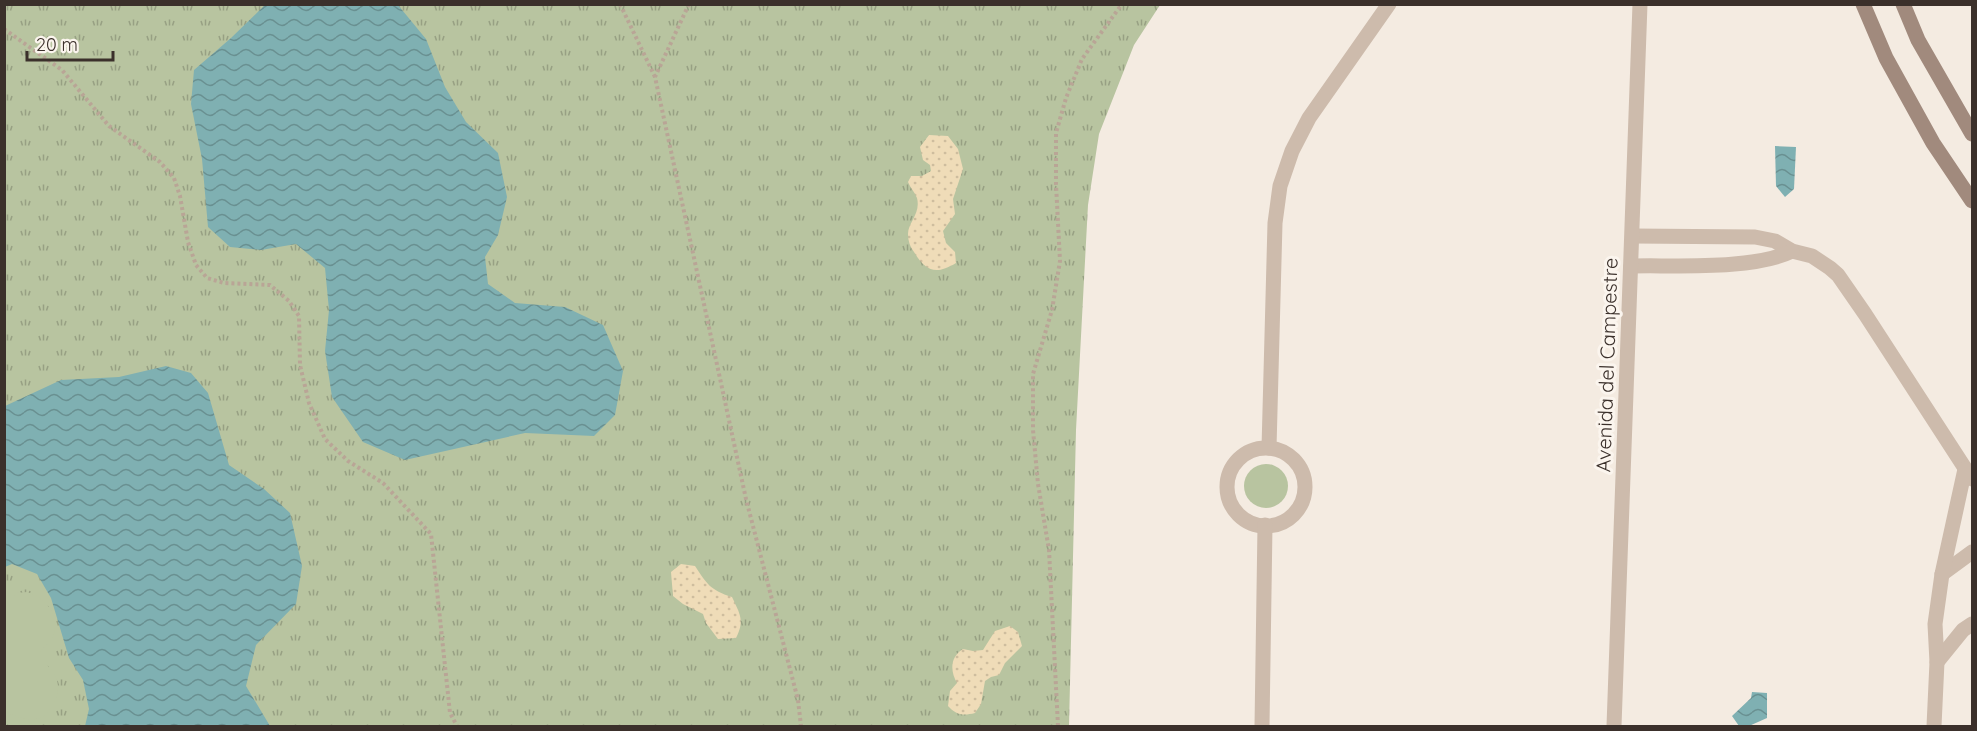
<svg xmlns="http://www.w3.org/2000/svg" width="1977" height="731" viewBox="0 0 1977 731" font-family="Quicksand,sans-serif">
	<defs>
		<pattern id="grass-tufts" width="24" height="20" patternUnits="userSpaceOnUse" patternTransform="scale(1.5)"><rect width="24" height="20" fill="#b8c4a0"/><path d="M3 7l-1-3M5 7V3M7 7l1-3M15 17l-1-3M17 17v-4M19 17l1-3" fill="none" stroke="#97a083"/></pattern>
		<pattern id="sand-dots" width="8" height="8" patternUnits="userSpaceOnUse" patternTransform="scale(1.5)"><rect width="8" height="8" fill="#efdcb8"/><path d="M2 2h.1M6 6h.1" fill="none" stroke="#cebd9e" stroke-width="1.8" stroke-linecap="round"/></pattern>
		<pattern id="water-waves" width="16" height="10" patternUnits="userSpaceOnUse" patternTransform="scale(1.5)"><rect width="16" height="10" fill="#7fb0b2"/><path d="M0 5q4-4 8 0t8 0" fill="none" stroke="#699091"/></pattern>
	</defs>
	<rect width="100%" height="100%" fill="#f4ebe1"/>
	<polygon fill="url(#grass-tufts)" points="4,5 1160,5 1134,45 1099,134 1088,205 1076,430 1069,726 5,726"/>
	<g fill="url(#sand-dots)">
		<path d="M929,135L948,136L958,149L963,169L953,199L955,214L943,231L946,243L955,252L956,263C936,275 926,272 914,252C910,247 908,241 908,234C908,222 921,214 917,198C915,193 910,187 908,182L911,176H922L931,171L930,165L923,160L920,147Z"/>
		<path d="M681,564L695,566C707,584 710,590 732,597C740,614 745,621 736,638L718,639L706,623L703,614L683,604L673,596L671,572Z"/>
		<path d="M1010,626L1018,632L1022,646L1005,663L999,675L991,677L985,681L981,704L975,713C963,716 956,715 948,706L950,691L957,683C950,671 950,657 963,649L973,651L983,650L995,631Z"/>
	</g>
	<g fill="#b8c4a0">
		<circle cx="1266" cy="486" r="22"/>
		<path d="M27,592C42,596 57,611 55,628C55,638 46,646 39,652L41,660C56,671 64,687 53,704C50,709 46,716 40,718C28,722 14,716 4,711L5,603L17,593Z"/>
	</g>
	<g fill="url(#water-waves)">
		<polygon points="265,5 398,5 426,39 445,87 466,122 498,153 507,197 498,235 485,257 488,284 515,303 565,307 603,325 623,371 615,415 594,436 525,433 405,460 363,442 332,397 325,351 329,310 325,268 296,244 261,250 230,247 208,227 202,159 191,104 194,70 231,38"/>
		<polygon points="1775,146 1796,147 1794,189 1785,197 1776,186"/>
		<polygon points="166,366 191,373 208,393 229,465 264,489 290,513 302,566 296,604 256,645 246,686 270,726 85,726 89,709 83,680 69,658 51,598 37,574 12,564 5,567 5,406 61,380 119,377"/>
		<polygon points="1752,692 1767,693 1767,718 1749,726 1739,726 1732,716 1751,698"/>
	</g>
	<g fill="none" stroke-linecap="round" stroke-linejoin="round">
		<g stroke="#b9a596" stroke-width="4" stroke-dasharray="3 3" stroke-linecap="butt">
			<polyline points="620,4 655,77"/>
			<polyline points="689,4 655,77 746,499 798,700 801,726"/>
			<polyline points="4,29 62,70 109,126 160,162 174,178 180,196 188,242 196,265 207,278 224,283 270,285 289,301 299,316 300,365 309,403 325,439 348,461 383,483 431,534 450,713 457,726"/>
			<polyline points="1058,726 1049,550 1038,484 1033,430 1033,374 1052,310 1060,261 1056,184 1056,133 1066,98 1082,59 1122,4"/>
		</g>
		<g stroke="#cdbbac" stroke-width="15">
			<polyline points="1633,236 1755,237 1775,241 1792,251 1812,256 1830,268 1838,275 1865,314 1972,479"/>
			<path d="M1631,266C1676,265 1754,270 1792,251"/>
			<polyline points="1269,448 1275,223 1280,186 1292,151 1309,118 1389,4"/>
			<circle cx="1266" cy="487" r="39"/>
			<polyline points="1942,574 1972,552"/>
			<polyline points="1937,662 1963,630 1972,624"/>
			<polyline points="1262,726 1265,525"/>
			<polyline points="1614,726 1640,4"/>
			<polyline points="1934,726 1937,662 1935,624 1942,574 1965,469"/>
		</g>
		<g stroke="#a18a7d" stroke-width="15">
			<polyline points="1863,4 1886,58 1933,143 1972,201"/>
			<polyline points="1903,4 1918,40 1972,134"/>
		</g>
	</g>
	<g text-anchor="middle" stroke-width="6" stroke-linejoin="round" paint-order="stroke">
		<g font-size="20" fill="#3b302b" stroke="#fbf5ee">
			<text transform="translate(1607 365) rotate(-88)" y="7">Avenida del Campestre</text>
		</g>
	</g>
	<rect width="1977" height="731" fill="none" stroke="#3b302b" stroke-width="12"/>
	<path d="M27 51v9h86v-9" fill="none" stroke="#3b302b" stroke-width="3"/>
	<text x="36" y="51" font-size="18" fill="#3b302b" stroke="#fbf5ee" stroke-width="4.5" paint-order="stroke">20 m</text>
</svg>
